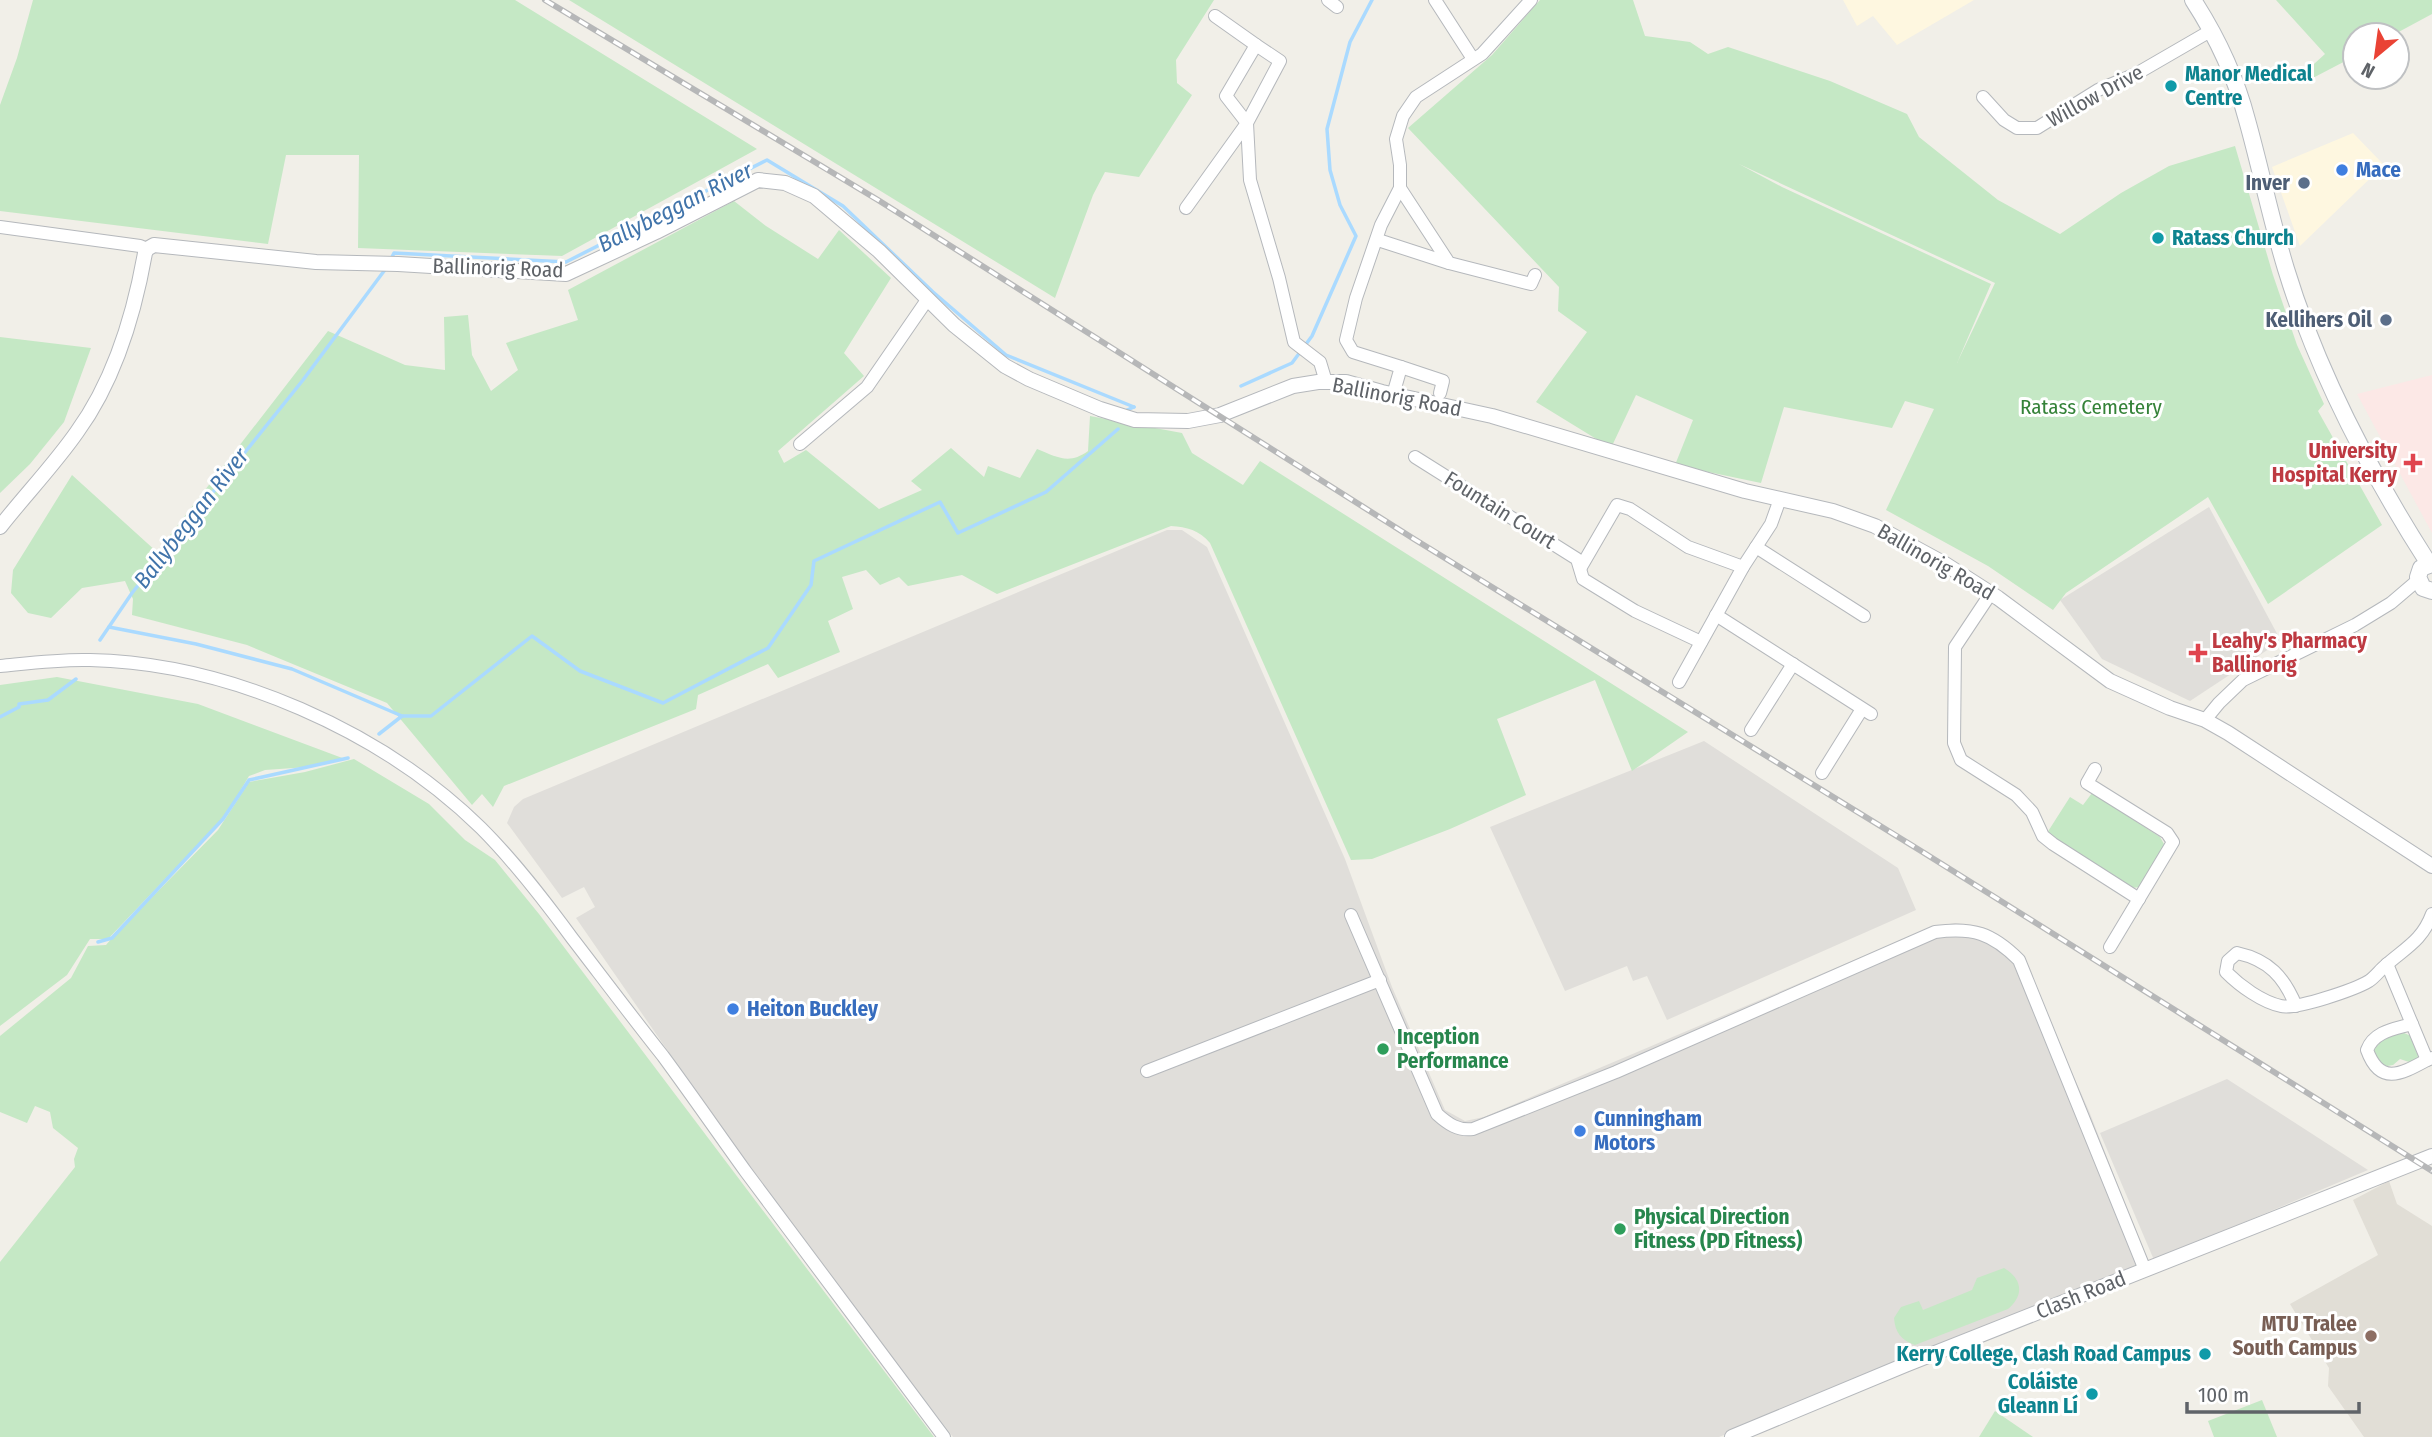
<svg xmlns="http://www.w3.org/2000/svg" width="2432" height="1437" viewBox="0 0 2432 1437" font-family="'Fira Sans Condensed',sans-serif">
	<rect width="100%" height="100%" fill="#f1efe8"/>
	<g fill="#fef7e0">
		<polygon points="1843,0 1974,0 1897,45 1873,16 1857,26"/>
		<polygon points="2353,133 2384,165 2300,246 2272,167"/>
	</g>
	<g fill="#e0deda">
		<polygon points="2209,507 2281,641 2190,701 2102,659 2060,600"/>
		<polygon points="1167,530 1182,530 1207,547 1345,859 1392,987 1445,1110 1465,1121 1484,1117 1932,927 1955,923 1979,926 2001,938 2020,956 2089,1111 2148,1263 1719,1437 953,1437 752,1173 576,918 595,907 584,887 562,898 507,823 514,807 523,799"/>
		<polygon points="1704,741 1898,868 1916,910 1667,1020 1647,976 1633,981 1627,966 1565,991 1490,827"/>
		<polygon points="2227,1079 2368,1170 2154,1260 2100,1133"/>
	</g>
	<polygon fill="#e1ded6" points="2389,1181 2397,1204 2432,1226 2432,1437 2364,1437 2328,1386 2329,1368 2290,1304 2378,1255 2353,1200"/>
	<polygon fill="#fce8e6" points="2432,375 2432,533 2357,394"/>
	<g fill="#c5e8c5" fill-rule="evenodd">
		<polygon points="33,0 515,0 757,149 562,256 358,248 359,155 286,155 268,244 0,211 0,105 17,58"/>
		<polygon points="569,0 1214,0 1176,60 1177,83 1192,95 1139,177 1105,172 1093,195 1055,298"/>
		<path d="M1540,0H1633L1645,36L1690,42L1708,54L1728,47L1830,81L1907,114L1919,137L1998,200L2060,234L2121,193L2169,166L2235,146L2273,275L2297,345L2324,404L2318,411L2382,525L2268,604L2208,497L2066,593L2053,610L1988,566L1886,510L1934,409L1905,401L1892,428L1784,407L1761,483L1675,465L1693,420L1636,395L1611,448L1536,402L1587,332L1558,311L1559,287L1408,128L1492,55ZM1739,164L1995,283L1957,363L1991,284L1782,187Z"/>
		<polygon points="2276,0 2432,0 2432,14 2393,35 2355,35 2355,56 2309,80 2304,73 2325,54"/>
		<path d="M734,201L766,226L818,259L839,230L891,278L844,353L864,376L778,451L784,463L806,450L879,509L922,490L911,481L951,448L984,477L988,466L1020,478L1037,449C1057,457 1069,465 1088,451L1090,416L1182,433L1192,453L1243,485L1260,461L1688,732L1632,771L1595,680L1497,719L1526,795L1450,829L1372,859L1351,860L1210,543C1199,530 1187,527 1171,526L997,594L962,575L908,586L899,577L880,585L866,570L842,577L853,609L828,621L840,652L778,678L768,664L698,695L696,709L504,786L493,807L482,794L472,805L387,703L247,645L132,615L133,599L125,581L82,588L51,618L28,613L11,593L13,570L72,475L157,552L328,331L405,365L445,370L444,317L468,315L472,355L491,391L518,370L506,343L578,320L568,290Z"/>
		<polygon points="0,337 91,348 64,422 30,464 0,493"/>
		<polygon points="57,677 198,704 345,759 308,767 265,770 249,776 226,815 108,939 90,939 67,975 0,1026 0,685"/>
		<polygon points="354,759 429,804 465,840 495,860 539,914 934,1437 0,1437 0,1262 75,1167 74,1159 78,1148 53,1128 50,1112 35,1106 27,1123 0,1112 0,1036 71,978 88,946 106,945 112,938 218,830 249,782 305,772"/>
		<polygon points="2092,793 2160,837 2164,844 2163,849 2140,887 2132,888 2047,833 2070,797 2083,805"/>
		<path d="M2404,1033L2411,1036L2418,1056L2417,1060L2409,1062L2400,1059L2393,1065L2382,1067L2376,1062L2374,1050C2381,1039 2391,1034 2404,1033Z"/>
		<path d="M2004,1268C2023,1279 2024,1296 2008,1309L1915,1345C1901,1340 1895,1332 1894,1318L1901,1307L1919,1301L1923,1310L1972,1290L1977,1278Z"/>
		<polygon points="2262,1400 2277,1437 2214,1437 2208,1421"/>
		<polygon points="1995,1411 2033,1437 1979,1437"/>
	</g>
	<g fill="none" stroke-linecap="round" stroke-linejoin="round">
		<g stroke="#aadaff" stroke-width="3.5">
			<polyline points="392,257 394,253 566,262 767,160 843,206 933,292 1006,355 1134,407"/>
			<polyline points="1241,386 1292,363 1312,336 1356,236 1340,205 1330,170 1327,129 1350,42 1372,0"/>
			<polyline points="1127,410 1134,407"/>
			<polyline points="109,627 196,644 292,669 402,716"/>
			<polyline points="100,640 132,593 303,380 387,267"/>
			<polyline points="0,717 19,707 19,704 48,700 76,679"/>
			<polyline points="379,734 402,716 431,716 532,636 580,671 663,703 768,648 811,585 814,561 940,502 958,533 1046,492 1118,429"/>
			<polyline points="98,942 112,938 223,819 249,780 348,758"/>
		</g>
		<defs>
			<g id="minor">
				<polyline points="1328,0 1337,7"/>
				<polyline points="1435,0 1473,59"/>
				<polyline points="1215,16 1256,45"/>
				<polyline points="1983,97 2004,120 2017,128 2037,128 2098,90 2136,74 2212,30"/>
				<polyline points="1400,188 1449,263 1531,284 1535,275"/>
				<polyline points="1186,208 1247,123 1226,96 1256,45 1280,61 1247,123 1250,180 1279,278 1294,342 1320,362 1326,382"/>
				<polyline points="0,227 140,246 147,249"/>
				<polyline points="1378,240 1449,263"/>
				<polyline points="1401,367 1443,381 1440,393"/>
				<polyline points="1393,395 1401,367 1353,352 1346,340 1356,298 1381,225 1400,188 1400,165 1396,139 1403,116 1416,97 1482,54 1531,0"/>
				<polyline points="800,444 867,387 927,300"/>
				<polyline points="1415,457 1577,559 1583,579 1635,611 1701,642"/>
				<polyline points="1756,547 1864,616"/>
				<polyline points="1581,567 1617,505 1630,509 1688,547 1743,567"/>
				<polyline points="1991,593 1955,647 1954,743 1961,760 2016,795 2032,812 2043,836 2053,844 2139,899"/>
				<polyline points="1716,615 1871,714"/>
				<path d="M0,666C30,663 60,659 90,660C229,663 382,731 481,828C515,862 544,900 572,938C602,977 632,1017 663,1056C691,1094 718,1133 746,1172C812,1260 878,1349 944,1437"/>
				<polyline points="1679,682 1743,567 1771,524 1780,499"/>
				<polyline points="2205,720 2219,703 2243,680 2355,625 2391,603 2418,580"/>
				<polyline points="1751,730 1793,664"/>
				<polyline points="2095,769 2087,783 2167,833 2173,842 2110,947"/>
				<polyline points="1822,773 1862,709"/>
				<path d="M1351,915L1437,1114C1448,1124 1458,1131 1473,1129L1616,1072L1935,932C1973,927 1992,933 2019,960L2145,1270"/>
				<polyline points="2387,964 2427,1060 2432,1058"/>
				<path d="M2296,1006C2284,977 2269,960 2237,953L2228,961L2226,972C2240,986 2262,1002 2281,1006C2296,1010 2356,989 2369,981C2375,977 2380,970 2385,966C2405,948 2422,941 2432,914"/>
				<path d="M2412,1024C2395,1029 2374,1031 2367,1050C2380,1086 2401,1074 2427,1060"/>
				<polyline points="1147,1071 1380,980"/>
			</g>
			<g id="tertiary">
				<path d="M0,527C25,495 54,465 77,432C114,381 134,315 145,253L147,249L154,245L316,262L398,264L566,274L656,232L758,180L785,183L814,196L879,251L954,325L1005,366L1029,379L1100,409L1135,420L1188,421L1220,415L1293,386L1318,382H1346L1382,392L1492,416L1745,491L1833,511L1875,526L1945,564L1998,598L2110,681L2170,708L2205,720L2228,733L2432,866"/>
				<polyline points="1732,1437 1905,1365 2432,1156"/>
			</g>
			<g id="secondary">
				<path d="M2193,0C2217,37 2236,78 2247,120C2261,170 2271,220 2286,269C2318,374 2370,472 2429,564"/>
				<polyline points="2432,564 2421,568 2418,577 2423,588 2432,591"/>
			</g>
		</defs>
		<use href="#minor" stroke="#b5b8bc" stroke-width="14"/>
		<use href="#tertiary" stroke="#b5b8bc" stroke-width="16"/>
		<use href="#secondary" stroke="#b6babf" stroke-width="18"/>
		<use href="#minor" stroke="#fff" stroke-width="12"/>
		<use href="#tertiary" stroke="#fff" stroke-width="14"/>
		<use href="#secondary" stroke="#fff" stroke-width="16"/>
		<defs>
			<polyline id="rail" points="545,0 878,200 1414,539 1921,851 2432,1171"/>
		</defs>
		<use href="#rail" stroke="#b6b7b8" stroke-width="6"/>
		<use href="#rail" stroke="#fff" stroke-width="3.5" stroke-dasharray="10" stroke-linecap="butt"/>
	</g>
	<g fill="#0f9aa8" stroke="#fff" stroke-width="2.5">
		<circle cx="2171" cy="86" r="7"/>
		<circle cx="2158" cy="238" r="7"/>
		<circle cx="2205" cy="1354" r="7"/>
		<circle cx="2092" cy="1394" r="7"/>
	</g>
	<g fill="#3f7fe0" stroke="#fff" stroke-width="2.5">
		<circle cx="2342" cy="170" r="7"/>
		<circle cx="733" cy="1009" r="7"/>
		<circle cx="1580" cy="1131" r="7"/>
	</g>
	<g fill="#5c6f8a" stroke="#fff" stroke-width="2.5">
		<circle cx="2304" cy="183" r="7"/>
		<circle cx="2386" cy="320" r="7"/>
	</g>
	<g fill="#e0444e" stroke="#fff" stroke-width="2.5">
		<path d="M2409.5 452.5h7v7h7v7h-7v7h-7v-7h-7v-7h7z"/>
		<path d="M2194.5 642.5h7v7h7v7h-7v7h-7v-7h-7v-7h7z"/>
	</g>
	<g fill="#2e9e5b" stroke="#fff" stroke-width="2.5">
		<circle cx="1383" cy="1049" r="7"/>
		<circle cx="1620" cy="1229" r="7"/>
	</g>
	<circle fill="#8d6e63" stroke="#fff" stroke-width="2.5" cx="2371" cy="1336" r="7"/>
	<g text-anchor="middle" stroke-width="6" stroke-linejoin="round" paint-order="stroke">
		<g font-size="21" font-weight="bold" fill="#0d838f" stroke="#fff" text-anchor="start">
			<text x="2185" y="81">Manor Medical<tspan x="2185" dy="24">Centre</tspan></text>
			<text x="2172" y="245">Ratass Church</text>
			<text x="2191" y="1361" text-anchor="end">Kerry College, Clash Road Campus</text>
			<text x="2078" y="1389" text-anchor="end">Coláiste<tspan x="2078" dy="24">Gleann Lí</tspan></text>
		</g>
		<g font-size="21" fill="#5f6368" stroke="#fff">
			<text transform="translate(2095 96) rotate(-29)" y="7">Willow Drive</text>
			<text transform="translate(498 268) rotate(2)" y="7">Ballinorig Road</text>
			<text transform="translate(1397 397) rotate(11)" y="7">Ballinorig Road</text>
			<text transform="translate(1500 510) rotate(32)" y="7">Fountain Court</text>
			<text transform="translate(1936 562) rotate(30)" y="7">Ballinorig Road</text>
			<text transform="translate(2081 1295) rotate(-22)" y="7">Clash Road</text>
		</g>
		<g font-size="21" font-weight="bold" fill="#366cbe" stroke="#fff" text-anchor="start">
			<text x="2356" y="177">Mace</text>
			<text x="747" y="1016">Heiton Buckley</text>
			<text x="1594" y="1126">Cunningham<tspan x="1594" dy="24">Motors</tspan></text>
		</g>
		<g font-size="21" font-weight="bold" fill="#4e5e75" stroke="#fff" text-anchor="end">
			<text x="2290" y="190">Inver</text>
			<text x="2372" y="327">Kellihers Oil</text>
		</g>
		<g font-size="21" fill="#348238" stroke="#fff">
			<text x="2091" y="414">Ratass Cemetery</text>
		</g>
		<g font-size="21" font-weight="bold" fill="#be3a42" stroke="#fff" text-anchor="end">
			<text x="2397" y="458">University<tspan x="2397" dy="24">Hospital Kerry</tspan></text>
			<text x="2212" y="648" text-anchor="start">Leahy's Pharmacy<tspan x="2212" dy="24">Ballinorig</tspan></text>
		</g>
		<g font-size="21" font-weight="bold" fill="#27864d" stroke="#fff" text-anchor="start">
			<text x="1397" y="1044">Inception<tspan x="1397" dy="24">Performance</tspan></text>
			<text x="1634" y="1224">Physical Direction<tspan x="1634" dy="24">Fitness (PD Fitness)</tspan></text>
		</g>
		<g font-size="21" font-weight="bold" fill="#785e54" stroke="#fff" text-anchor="end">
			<text x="2357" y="1331">MTU Tralee<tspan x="2357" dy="24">South Campus</tspan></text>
		</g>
		<g font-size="23" font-style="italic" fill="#4174aa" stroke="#fff">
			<text transform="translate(675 207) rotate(-27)" y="8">Ballybeggan River</text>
			<text transform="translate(191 518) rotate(-52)" y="8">Ballybeggan River</text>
		</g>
	</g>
	<g transform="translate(2376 56) rotate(209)"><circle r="33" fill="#ffffff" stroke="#bfc1c3" stroke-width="2"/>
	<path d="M0-5L12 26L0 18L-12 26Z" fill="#ea4335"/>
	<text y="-10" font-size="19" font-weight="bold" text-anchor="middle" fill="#5f6368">N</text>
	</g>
	<path d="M2187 1402v10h172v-10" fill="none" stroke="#5f6368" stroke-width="3.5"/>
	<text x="2198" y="1402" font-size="21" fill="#5f6368" stroke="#ffffff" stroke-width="5" paint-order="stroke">100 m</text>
</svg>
